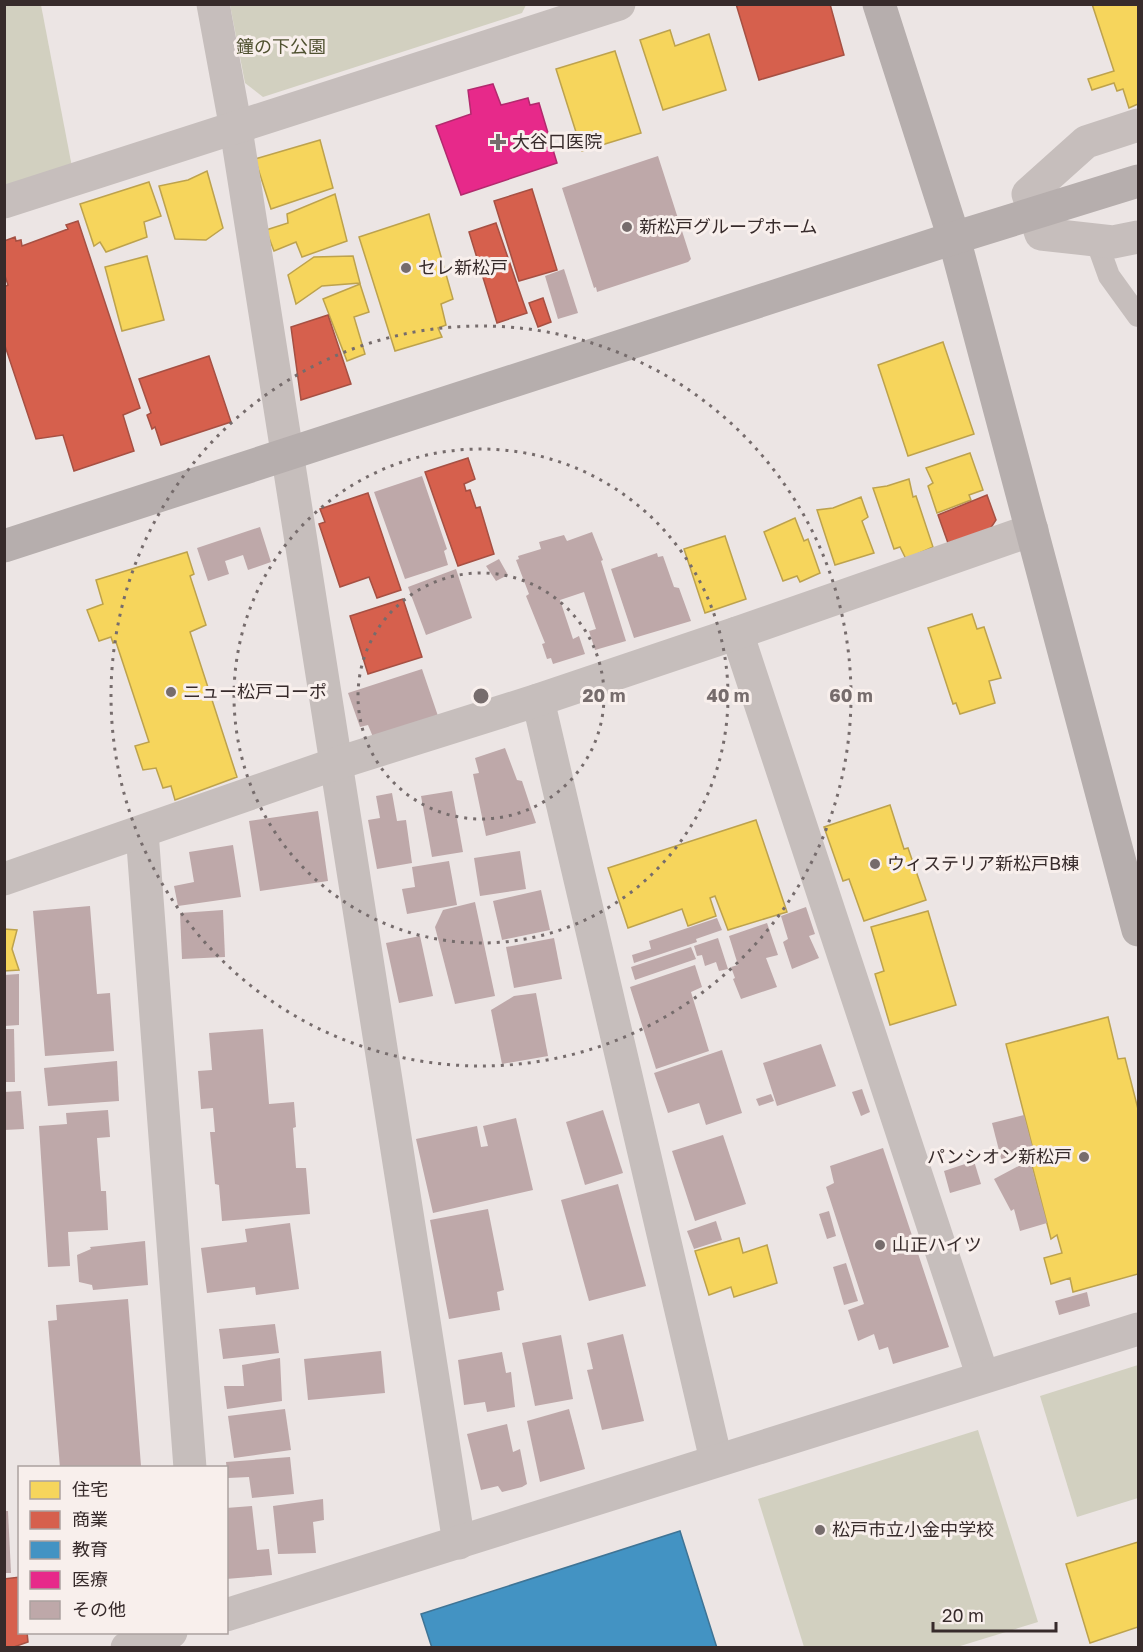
<svg xmlns="http://www.w3.org/2000/svg" width="1143" height="1652" viewBox="0 0 1143 1652" font-family="'Golos Text','Noto Sans JP',sans-serif">
	<rect width="100%" height="100%" fill="#ece5e4"/>
	<g fill="#d2d0c0">
		<polygon points="4,5 41,5 72,167 4,188"/>
		<polygon points="230,5 526,5 522,13 263,97 245,83"/>
		<polygon points="1138,1365 1138,1498 1077,1517 1040,1396"/>
		<polygon points="978,1430 1038,1622 957,1647 804,1647 758,1499"/>
	</g>
	<g fill="#f6d55c" stroke="#bda24d" stroke-width="1.5">
		<polygon points="1092,4 1138,4 1138,104 1129,108 1123,89 1117,91 1114,83 1092,90 1088,79 1114,71"/>
		<polygon points="670,30 675,46 709,34 726,90 663,110 640,40"/>
		<polygon points="615,51 641,133 582,151 556,69"/>
		<polygon points="320,140 333,188 271,209 255,159"/>
		<polygon points="207,171 223,228 206,240 175,239 159,186 188,180"/>
		<polygon points="149,182 161,216 144,222 147,237 106,252 100,242 94,246 80,204"/>
		<polygon points="335,194 347,241 302,257 296,242 274,251 266,230 288,223 287,214"/>
		<polygon points="429,214 453,299 441,304 446,325 438,328 442,337 395,351 359,237"/>
		<polygon points="147,256 164,320 122,331 105,267"/>
		<polygon points="353,256 360,283 322,286 296,304 288,275 314,257"/>
		<polygon points="360,284 369,312 354,317 365,354 347,361 323,299"/>
		<polygon points="943,342 974,434 908,456 878,365"/>
		<polygon points="970,453 983,490 969,495 971,500 937,513 928,486 933,483 926,468"/>
		<polygon points="909,479 913,497 916,496 933,547 906,559 900,547 894,549 873,488 887,486"/>
		<polygon points="861,497 868,517 862,521 874,553 835,565 817,510 833,508"/>
		<polygon points="795,518 804,541 808,539 820,573 800,582 797,576 783,581 764,532"/>
		<polygon points="725,536 746,599 705,613 684,549"/>
		<polygon points="187,552 194,574 190,576 206,625 190,632 237,777 175,800 171,786 163,788 156,768 143,770 135,746 149,742 116,642 113,643 111,637 99,641 87,610 103,604 96,580"/>
		<polygon points="972,614 977,629 984,627 1001,678 989,681 995,703 960,714 956,703 953,704 928,628"/>
		<polygon points="890,805 904,849 908,848 926,900 864,921 849,879 843,881 824,827"/>
		<polygon points="756,820 787,912 728,930 715,896 710,898 716,916 688,926 682,909 628,928 608,868"/>
		<polygon points="928,911 956,1005 890,1025 875,974 884,971 871,927"/>
		<polygon points="4,929 17,930 12,949 19,970 4,971"/>
		<polygon points="1108,1017 1118,1059 1125,1058 1138,1109 1138,1274 1073,1292 1070,1278 1051,1284 1044,1258 1062,1253 1057,1235 1051,1239 1029,1154 1034,1153 1006,1044"/>
		<polygon points="739,1238 743,1253 767,1245 777,1283 734,1297 731,1287 709,1295 695,1251"/>
		<polygon points="1138,1542 1138,1627 1090,1643 1066,1564"/>
	</g>
	<g fill="#d6604d" stroke="#a65043" stroke-width="1.5">
		<polygon points="736,4 830,4 844,55 759,80"/>
		<polygon points="532,189 557,270 519,281 494,201"/>
		<polygon points="78,221 140,408 123,415 134,451 74,471 63,435 36,439 4,343 4,287 8,285 4,273 4,241 15,237 16,241 21,240 22,246 68,229 66,225"/>
		<polygon points="496,223 527,313 497,323 469,232"/>
		<polygon points="543,298 551,322 538,327 529,303"/>
		<polygon points="328,315 351,384 301,400 291,327"/>
		<polygon points="209,356 231,422 161,445 155,427 152,429 147,415 151,413 139,379"/>
		<polygon points="468,458 475,479 464,484 466,491 470,490 476,508 480,507 494,554 458,566 425,472"/>
		<polygon points="368,493 401,590 377,598 369,577 340,587 319,524 325,522 320,509"/>
		<polygon points="987,495 996,520 990,529 948,543 938,515"/>
		<polygon points="403,599 422,657 368,674 350,616"/>
		<polygon points="20,1577 20,1632 27,1632 28,1642 11,1648 4,1648 4,1579"/>
	</g>
	<polygon fill="#4393c3" stroke="#3f7495" stroke-width="1.5" points="680,1531 717,1648 432,1648 421,1614"/>
	<polygon fill="#e7298a" stroke="#b22a6e" stroke-width="1.5" points="493,84 501,105 528,98 530,105 539,103 557,163 461,195 436,126 471,114 468,90"/>
	<g fill="#bea8a9">
		<polygon points="658,156 691,259 688,262 597,292 596,287 594,288 562,188"/>
		<polygon points="564,269 578,313 558,319 545,276"/>
		<polygon points="422,476 447,549 444,551 448,565 405,579 374,492"/>
		<polygon points="260,527 271,562 248,570 243,555 225,561 229,574 208,581 197,548"/>
		<polygon points="592,532 603,560 601,561 626,641 595,650 589,631 596,629 584,592 560,600 573,639 579,636 585,654 553,664 551,658 547,659 542,644 545,643 526,596 529,594 516,560 519,559 518,556 541,549 539,542 564,535 567,541"/>
		<polygon points="657,553 658,557 663,556 674,587 679,588 691,621 634,638 611,569"/>
		<polygon points="499,559 508,575 496,581 486,566"/>
		<polygon points="456,569 472,618 426,635 408,587"/>
		<polygon points="422,669 438,716 373,737 368,725 360,727 348,693"/>
		<polygon points="505,748 517,780 522,781 536,823 486,836 473,774 479,773 475,758"/>
		<polygon points="452,791 463,852 432,857 421,796"/>
		<polygon points="392,793 397,821 406,820 412,863 377,869 368,820 380,818 376,796"/>
		<polygon points="318,811 328,881 260,891 249,821"/>
		<polygon points="233,845 241,897 178,906 174,886 194,882 189,852"/>
		<polygon points="520,851 526,889 480,896 474,858"/>
		<polygon points="449,861 457,905 407,914 402,889 415,887 412,867"/>
		<polygon points="541,890 550,930 502,940 493,901"/>
		<polygon points="475,902 495,996 455,1004 435,927 443,910"/>
		<polygon points="90,906 97,994 110,993 114,1051 45,1056 33,911"/>
		<polygon points="806,907 815,934 809,936 819,958 792,969 783,942 788,939 781,916"/>
		<polygon points="223,910 225,957 182,959 180,913"/>
		<polygon points="717,918 722,930 696,939 697,942 634,963 632,955 651,949 649,941"/>
		<polygon points="767,923 778,955 766,958 777,987 741,999 733,979 735,978 731,967 738,965 729,936"/>
		<polygon points="420,936 433,996 399,1003 386,943"/>
		<polygon points="554,938 562,979 514,988 506,947"/>
		<polygon points="718,938 728,969 719,971 716,962 705,966 702,955 697,956 694,946"/>
		<polygon points="691,947 696,959 635,980 631,967"/>
		<polygon points="695,965 702,987 691,992 709,1051 656,1069 630,987"/>
		<polygon points="19,974 19,1025 4,1026 4,975"/>
		<polygon points="536,993 548,1056 502,1064 491,1010 514,996"/>
		<polygon points="4,1029 14,1029 15,1082 4,1082"/>
		<polygon points="263,1029 269,1104 294,1102 296,1127 293,1128 296,1168 306,1168 310,1214 222,1221 219,1185 215,1184 210,1132 215,1132 213,1108 201,1109 198,1071 212,1070 209,1033"/>
		<polygon points="821,1044 836,1086 777,1106 763,1063"/>
		<polygon points="722,1050 742,1113 706,1125 699,1103 668,1113 654,1073"/>
		<polygon points="117,1061 119,1101 48,1106 44,1068"/>
		<polygon points="862,1089 870,1112 861,1116 852,1092"/>
		<polygon points="21,1091 24,1129 4,1130 4,1092"/>
		<polygon points="771,1094 774,1101 759,1106 756,1099"/>
		<polygon points="108,1110 110,1137 97,1138 101,1191 106,1191 108,1230 68,1232 70,1266 48,1267 39,1126 67,1124 66,1113"/>
		<polygon points="603,1110 623,1173 585,1185 566,1122"/>
		<polygon points="1024,1115 1034,1153 1002,1162 992,1123"/>
		<polygon points="516,1118 533,1190 433,1213 416,1139 477,1126 481,1147 488,1146 483,1126"/>
		<polygon points="723,1135 746,1204 695,1221 672,1151"/>
		<polygon points="883,1148 949,1347 893,1364 888,1347 879,1350 874,1334 858,1341 848,1310 864,1304 826,1187 834,1183 830,1166"/>
		<polygon points="1030,1160 1047,1223 1020,1231 1014,1209 1011,1211 994,1179"/>
		<polygon points="974,1161 981,1184 950,1193 944,1171"/>
		<polygon points="618,1184 646,1286 589,1301 561,1200"/>
		<polygon points="488,1209 504,1290 497,1292 500,1310 449,1319 430,1220"/>
		<polygon points="829,1211 836,1236 827,1239 819,1214"/>
		<polygon points="716,1221 722,1240 694,1249 687,1231"/>
		<polygon points="290,1223 299,1289 256,1295 255,1287 207,1293 201,1248 247,1242 245,1229"/>
		<polygon points="145,1241 148,1285 93,1290 92,1285 79,1282 77,1255 91,1249 90,1247"/>
		<polygon points="846,1263 858,1301 844,1305 833,1267"/>
		<polygon points="1087,1292 1090,1306 1059,1315 1055,1301"/>
		<polygon points="128,1299 141,1466 60,1468 48,1321 57,1320 56,1305"/>
		<polygon points="275,1324 279,1353 223,1359 219,1329"/>
		<polygon points="623,1334 644,1421 602,1430 587,1370 593,1369 587,1343"/>
		<polygon points="561,1335 573,1399 535,1406 522,1343"/>
		<polygon points="381,1351 385,1393 308,1400 304,1359"/>
		<polygon points="502,1352 506,1373 511,1372 515,1407 487,1412 485,1402 464,1405 458,1360"/>
		<polygon points="280,1358 282,1401 227,1409 224,1386 244,1386 242,1365"/>
		<polygon points="285,1409 291,1450 234,1458 228,1416"/>
		<polygon points="569,1409 585,1469 540,1482 527,1421"/>
		<polygon points="507,1424 513,1452 520,1449 527,1484 522,1487 502,1492 498,1486 481,1490 467,1434"/>
		<polygon points="290,1457 294,1494 252,1498 249,1477 228,1478 226,1462"/>
		<polygon points="323,1499 324,1520 313,1522 316,1553 278,1554 273,1506"/>
		<polygon points="252,1506 257,1550 269,1549 272,1575 226,1579 226,1508"/>
		<polygon points="4,1511 8,1511 11,1573 4,1573"/>
	</g>
	<g fill="none" stroke-linecap="round" stroke-linejoin="round">
		<polyline stroke="#c6bebc" stroke-width="22" points="1096,240 1109,276 1138,316"/>
		<g stroke="#c6bebc" stroke-width="33">
			<polyline points="213,4 236,129 459,1543"/>
			<polyline points="1138,125 1086,142 1028,194 1041,234 1113,242 1138,237"/>
			<polyline points="4,202 619,4"/>
			<polyline points="737,633 983,1377"/>
			<polyline points="538,700 716,1460"/>
			<polyline points="142,832 190,1468"/>
			<polyline points="4,879 335,764 538,700 737,633 1032,530"/>
			<polyline points="226,1615 1138,1329"/>
			<polyline points="127,1648 171,1632"/>
		</g>
		<g stroke="#b6aead" stroke-width="33">
			<polyline points="879,4 954,238 1138,930"/>
			<polyline points="4,546 954,238 1138,181"/>
		</g>
	</g>
	<g fill="none" stroke="#766c6c" stroke-width="3" stroke-dasharray="3 6">
		<circle cx="481" cy="696" r="123"/>
		<circle cx="481" cy="696" r="247"/>
		<circle cx="481" cy="696" r="370"/>
	</g>
	<g fill="#766c6c" stroke="#f8efec" stroke-width="2">
		<path d="M495 133h6v6h6v6h-6v6h-6v-6h-6v-6h6z"/>
		<circle cx="627" cy="227" r="6"/>
		<circle cx="406" cy="268" r="6"/>
		<circle cx="171" cy="692" r="6"/>
		<circle cx="875" cy="864" r="6"/>
		<circle cx="1084" cy="1157" r="6"/>
		<circle cx="880" cy="1245" r="6"/>
		<circle cx="820" cy="1530" r="6"/>
	</g>
	<g text-anchor="middle" stroke-width="6" stroke-linejoin="round" paint-order="stroke">
		<g font-size="18" fill="#505231" stroke="#f8efec">
			<text x="281" y="53">鐘の下公園</text>
		</g>
		<g font-size="18" fill="#372b2b" stroke="#f8efec" text-anchor="start">
			<text x="512" y="148">大谷口医院</text>
			<text x="639" y="233">新松戸グループホーム</text>
			<text x="418" y="274">セレ新松戸</text>
			<text x="183" y="698">ニュー松戸コーポ</text>
			<text x="887" y="870">ウィステリア新松戸B棟</text>
			<text x="1072" y="1163" text-anchor="end">パンシオン新松戸</text>
			<text x="892" y="1251">山正ハイツ</text>
			<text x="832" y="1536">松戸市立小金中学校</text>
		</g>
	</g>
	<circle cx="481" cy="696" r="9" fill="#766c6c" stroke="#f8efec" stroke-width="3"/>
	<g font-size="18" text-anchor="middle" font-weight="bold" fill="#766c6c" stroke="#f8efec" stroke-width="6" stroke-linejoin="round" paint-order="stroke">
		<text x="604" y="702">20 m</text>
		<text x="728" y="702">40 m</text>
		<text x="851" y="702">60 m</text>
	</g>
	<rect width="1143" height="1652" fill="none" stroke="#372b2b" stroke-width="12"/>
	<rect x="18" y="1466" width="210" height="168" fill="#f8efec" stroke="#aba19f" stroke-width="1.5"/>
	<rect x="30" y="1481" width="30" height="18" fill="#f6d55c" stroke="#aba19f" stroke-width="1.5"/>
	<text x="72" y="1496" font-size="18" fill="#372b2b">住宅</text>
	<rect x="30" y="1511" width="30" height="18" fill="#d6604d" stroke="#aba19f" stroke-width="1.5"/>
	<text x="72" y="1526" font-size="18" fill="#372b2b">商業</text>
	<rect x="30" y="1541" width="30" height="18" fill="#4393c3" stroke="#aba19f" stroke-width="1.5"/>
	<text x="72" y="1556" font-size="18" fill="#372b2b">教育</text>
	<rect x="30" y="1571" width="30" height="18" fill="#e7298a" stroke="#aba19f" stroke-width="1.5"/>
	<text x="72" y="1586" font-size="18" fill="#372b2b">医療</text>
	<rect x="30" y="1601" width="30" height="18" fill="#bea8a9" stroke="#aba19f" stroke-width="1.5"/>
	<text x="72" y="1616" font-size="18" fill="#372b2b">その他</text>
	<path d="M933 1622v9h123v-9" fill="none" stroke="#372b2b" stroke-width="3"/>
	<text x="942" y="1622" font-size="18" fill="#372b2b" stroke="#f8efec" stroke-width="4.5" paint-order="stroke">20 m</text>
</svg>
